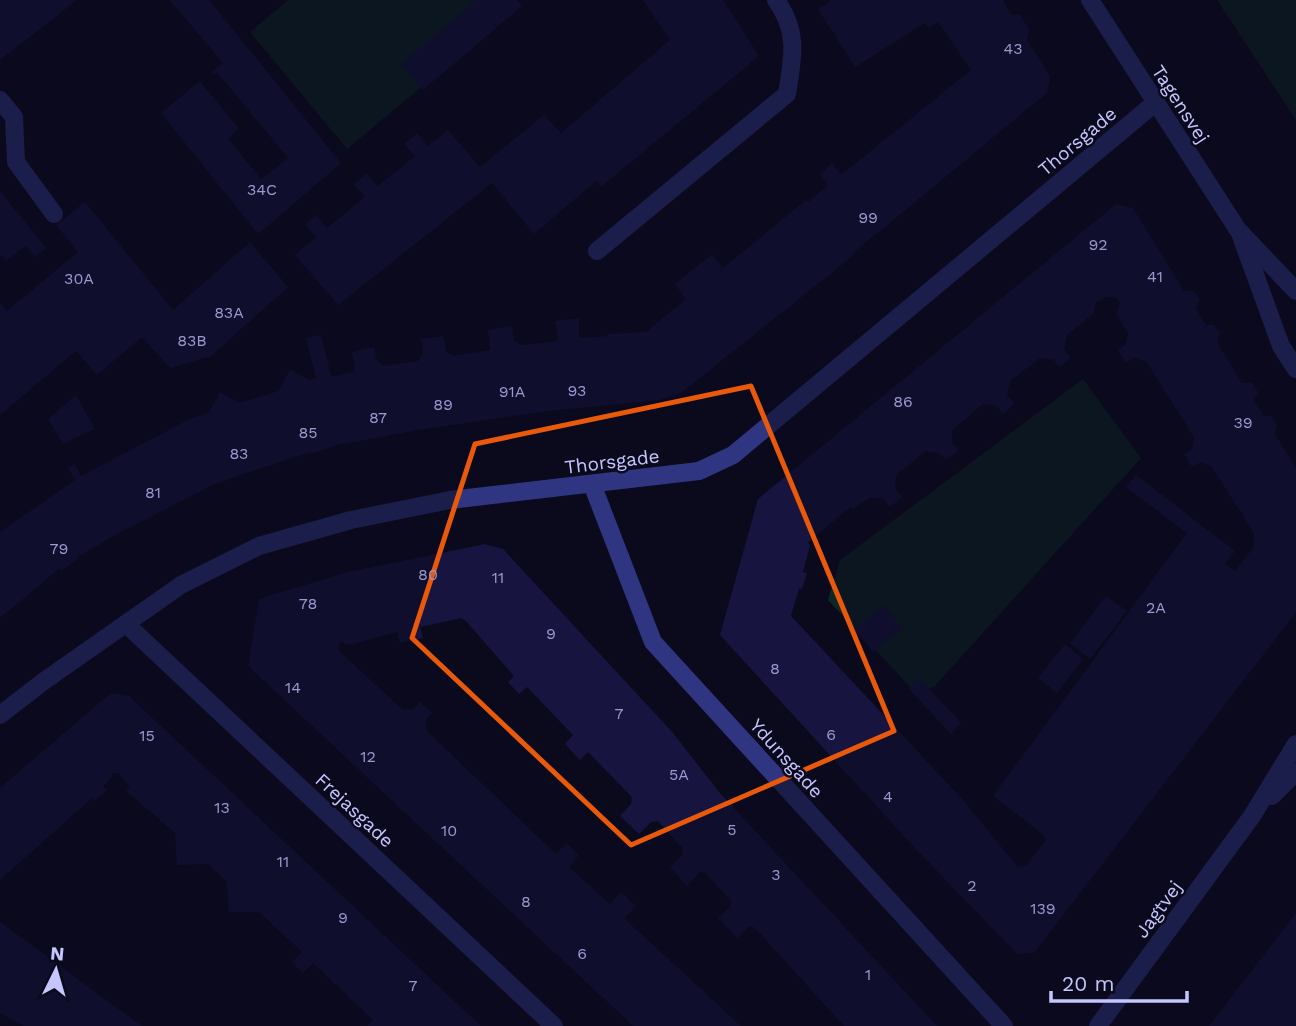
<svg xmlns="http://www.w3.org/2000/svg" width="1296" height="1026" viewBox="0 0 1296 1026" font-family="'Work Sans',sans-serif">
	<rect width="100%" height="100%" fill="#0b0a1d"/>
	<g fill="#0c2724">
		<polygon points="288,0 507,0 515,9 347,149 250,32"/>
		<polygon points="1217,0 1296,0 1296,120"/>
		<polygon points="1083,379 1141,458 934,687 915,692 828,600 840,560"/>
	</g>
	<g fill="#181440" fill-rule="evenodd">
		<polygon points="0,0 77,0 0,60"/>
		<polygon points="170,0 209,0 341,163 258,234 161,113 200,81 239,129 228,138 261,179 288,158 217,72 214,74 212,71 223,63"/>
		<polygon points="477,0 517,0 522,6 423,90 401,65"/>
		<polygon points="643,0 723,0 759,56 601,187 596,181 534,234 492,183 338,305 295,255 316,237 305,224 316,215 327,228 365,197 354,184 367,174 378,186 415,156 404,144 417,133 428,146 448,130 480,167 544,115 561,133 670,40"/>
		<polygon points="829,0 1003,0 1011,15 1020,15 1029,30 1027,40 1050,76 1047,93 852,254 853,256 681,393 660,400 548,411 418,430 332,446 325,450 305,454 256,470 215,484 115,535 76,558 78,559 61,571 60,568 0,618 0,532 75,480 68,468 75,464 81,476 188,420 209,412 220,392 239,403 279,391 290,369 309,380 316,378 306,338 321,335 331,375 334,376 353,372 355,368 352,352 374,347 377,361 384,366 418,361 423,353 421,339 443,336 446,351 453,356 490,350 488,330 512,326 514,341 521,345 552,342 558,339 555,321 579,318 579,337 586,338 607,336 607,334 646,332 686,299 675,284 712,254 723,268 806,200 808,202 828,185 820,174 832,163 841,175 971,70 938,22 928,28 925,23 855,67 818,9 830,2"/>
		<polygon points="0,191 46,248 35,257 26,246 6,261 0,254"/>
		<polygon points="85,202 173,310 250,242 288,287 211,356 170,368 142,337 97,375 76,351 0,415 0,305 2,304 7,311 78,252 56,225"/>
		<path d="M1116,204L1133,208L1184,291H1194L1200,299L1196,308L1206,325H1214L1220,333L1217,342L1242,383H1252L1258,392L1254,400L1264,416H1271L1277,425L1275,434L1296,468V612L1034,953L1017,954L914,847L720,635L758,499ZM1107,297H1115L1120,303L1116,314L1128,333L1126,344L1118,350L1126,363L1135,357L1147,363L1194,437L1192,449L1184,454L1192,467L1201,462L1212,467L1254,533L1253,548L1235,571L1225,564L1235,551L1136,475L1126,487L1187,533L993,796L1041,833L1046,840L1026,866L1018,867L963,800L791,616L799,588L802,589L807,573L803,572L810,545L808,542L851,507L853,510L870,497L883,498L890,507L902,497L895,488L897,474L926,451L939,453L946,460L959,450L952,443V430L983,404L997,406L1003,414L1015,403L1007,395L1010,381L1040,358L1054,360L1059,368L1071,358L1064,349L1067,335L1094,313L1096,303Z"/>
		<polygon points="76,395 95,429 63,444 48,419"/>
		<polygon points="485,544 503,549 673,733 719,792 937,1026 844,1026 754,927 748,927 737,938 718,918 731,906 731,901 705,873 700,872 687,886 670,867 683,855 683,849 658,821 651,822 639,834 620,816 631,804 632,797 588,752 580,760 565,744 573,735 527,687 519,694 508,682 514,676 466,621 461,618 420,627 423,638 400,643 397,632 349,645 340,642 338,650 403,710 413,709 420,702 432,713 426,720 426,730 556,854 566,843 579,855 569,867 610,904 621,892 636,906 624,918 741,1026 633,1026 248,666 259,599 348,572"/>
		<polygon points="1106,596 1127,611 1090,659 1070,643"/>
		<polygon points="884,605 902,628 873,652 854,629"/>
		<polygon points="1065,644 1083,659 1057,693 1038,678"/>
		<polygon points="919,678 961,723 951,734 908,688"/>
		<polygon points="111,693 129,696 481,1026 367,1026 373,1020 313,963 303,973 292,962 302,952 259,912 229,912 226,881 208,864 177,865 175,833 126,791 130,787 121,777 120,773 111,774 112,778 103,786 107,790 94,801 92,798 0,880 0,788"/>
		<polygon points="1296,913 1296,1026 1209,1026"/>
		<polygon points="0,922 142,1026 24,1026 0,1013"/>
	</g>
	<g fill="none" stroke-linecap="round" stroke-linejoin="round">
		<g stroke="#303581" stroke-width="18">
			<polyline points="0,100 14,117 16,162 54,214"/>
			<path d="M597,251L787,94C793,57 799,32 776,0"/>
		</g>
		<g stroke="#303581" stroke-width="18">
			<polyline points="592,484 653,642 1004,1026"/>
			<polyline points="126,624 554,1026"/>
			<polyline points="0,715 44,681 181,585 259,546 351,520 450,500 699,471 733,455 1155,103"/>
		</g>
		<g stroke="#303581" stroke-width="18">
			<polyline points="1090,0 1238,230 1296,291"/>
			<polyline points="1241,236 1281,346 1296,369"/>
			<polyline points="1272,796 1296,772"/>
			<polyline points="1098,1026 1252,816 1296,744"/>
		</g>
	</g>
	<path d="M0 0H1296V1026H0ZM751,386L894,731L631,845L412,638L475,444Z" fill="#0b0a1d" fill-opacity=".55" fill-rule="evenodd"/>
	<path fill="none" stroke="#e8590c" stroke-width="5" stroke-linejoin="round" d="M751,386L894,731L631,845L412,638L475,444Z"/>
	<g text-anchor="middle" stroke-width="5" stroke-linejoin="round" paint-order="stroke">
		<g font-size="16" fill="#9a9acf">
			<text x="1013" y="54">43</text>
			<text x="262" y="195">34C</text>
			<text x="868" y="223">99</text>
			<text x="1098" y="250">92</text>
			<text x="1155" y="282">41</text>
			<text x="79" y="284">30A</text>
			<text x="229" y="318">83A</text>
			<text x="192" y="346">83B</text>
			<text x="577" y="396">93</text>
			<text x="512" y="397">91A</text>
			<text x="903" y="407">86</text>
			<text x="443" y="410">89</text>
			<text x="378" y="423">87</text>
			<text x="1243" y="428">39</text>
			<text x="308" y="438">85</text>
			<text x="239" y="459">83</text>
			<text x="153" y="498">81</text>
			<text x="59" y="554">79</text>
			<text x="428" y="580">80</text>
			<text x="498" y="583">11</text>
			<text x="308" y="609">78</text>
			<text x="1156" y="613">2A</text>
			<text x="551" y="639">9</text>
			<text x="775" y="674">8</text>
			<text x="293" y="693">14</text>
			<text x="619" y="719">7</text>
			<text x="831" y="740">6</text>
			<text x="147" y="741">15</text>
			<text x="368" y="762">12</text>
			<text x="679" y="780">5A</text>
			<text x="888" y="802">4</text>
			<text x="222" y="813">13</text>
			<text x="732" y="835">5</text>
			<text x="449" y="836">10</text>
			<text x="283" y="867">11</text>
			<text x="776" y="880">3</text>
			<text x="972" y="891">2</text>
			<text x="526" y="907">8</text>
			<text x="1043" y="914">139</text>
			<text x="343" y="923">9</text>
			<text x="582" y="959">6</text>
			<text x="868" y="980">1</text>
			<text x="413" y="991">7</text>
		</g>
		<g font-size="19" fill="#c6c6ff" stroke="#0b0a1d">
			<text transform="translate(1181 104) rotate(57)" y="7">Tagensvej</text>
			<text transform="translate(1077 141) rotate(-40)" y="7">Thorsgade</text>
			<text transform="translate(612 461) rotate(-7)" y="7">Thorsgade</text>
			<text transform="translate(787 758) rotate(48)" y="7">Ydunsgade</text>
			<text transform="translate(355 810) rotate(43)" y="7">Frejasgade</text>
			<text transform="translate(1158 909) rotate(-54)" y="7">Jagtvej</text>
		</g>
	</g>
	<g transform="translate(56 970) rotate(5)" stroke="#0b0a1d" stroke-width="5" paint-order="stroke">
	<path d="M0-5L12 26L0 18L-12 26Z" fill="#c6c6ff"/>
	<text y="-10" font-size="19" font-weight="bold" text-anchor="middle" fill="#c6c6ff">N</text>
	</g>
	<path d="M1051 991v10h136v-10" fill="none" stroke="#c6c6ff" stroke-width="3.5"/>
	<text x="1062" y="991" font-size="21" fill="#c6c6ff" stroke="#0b0a1d" stroke-width="5" paint-order="stroke">20 m</text>
</svg>
